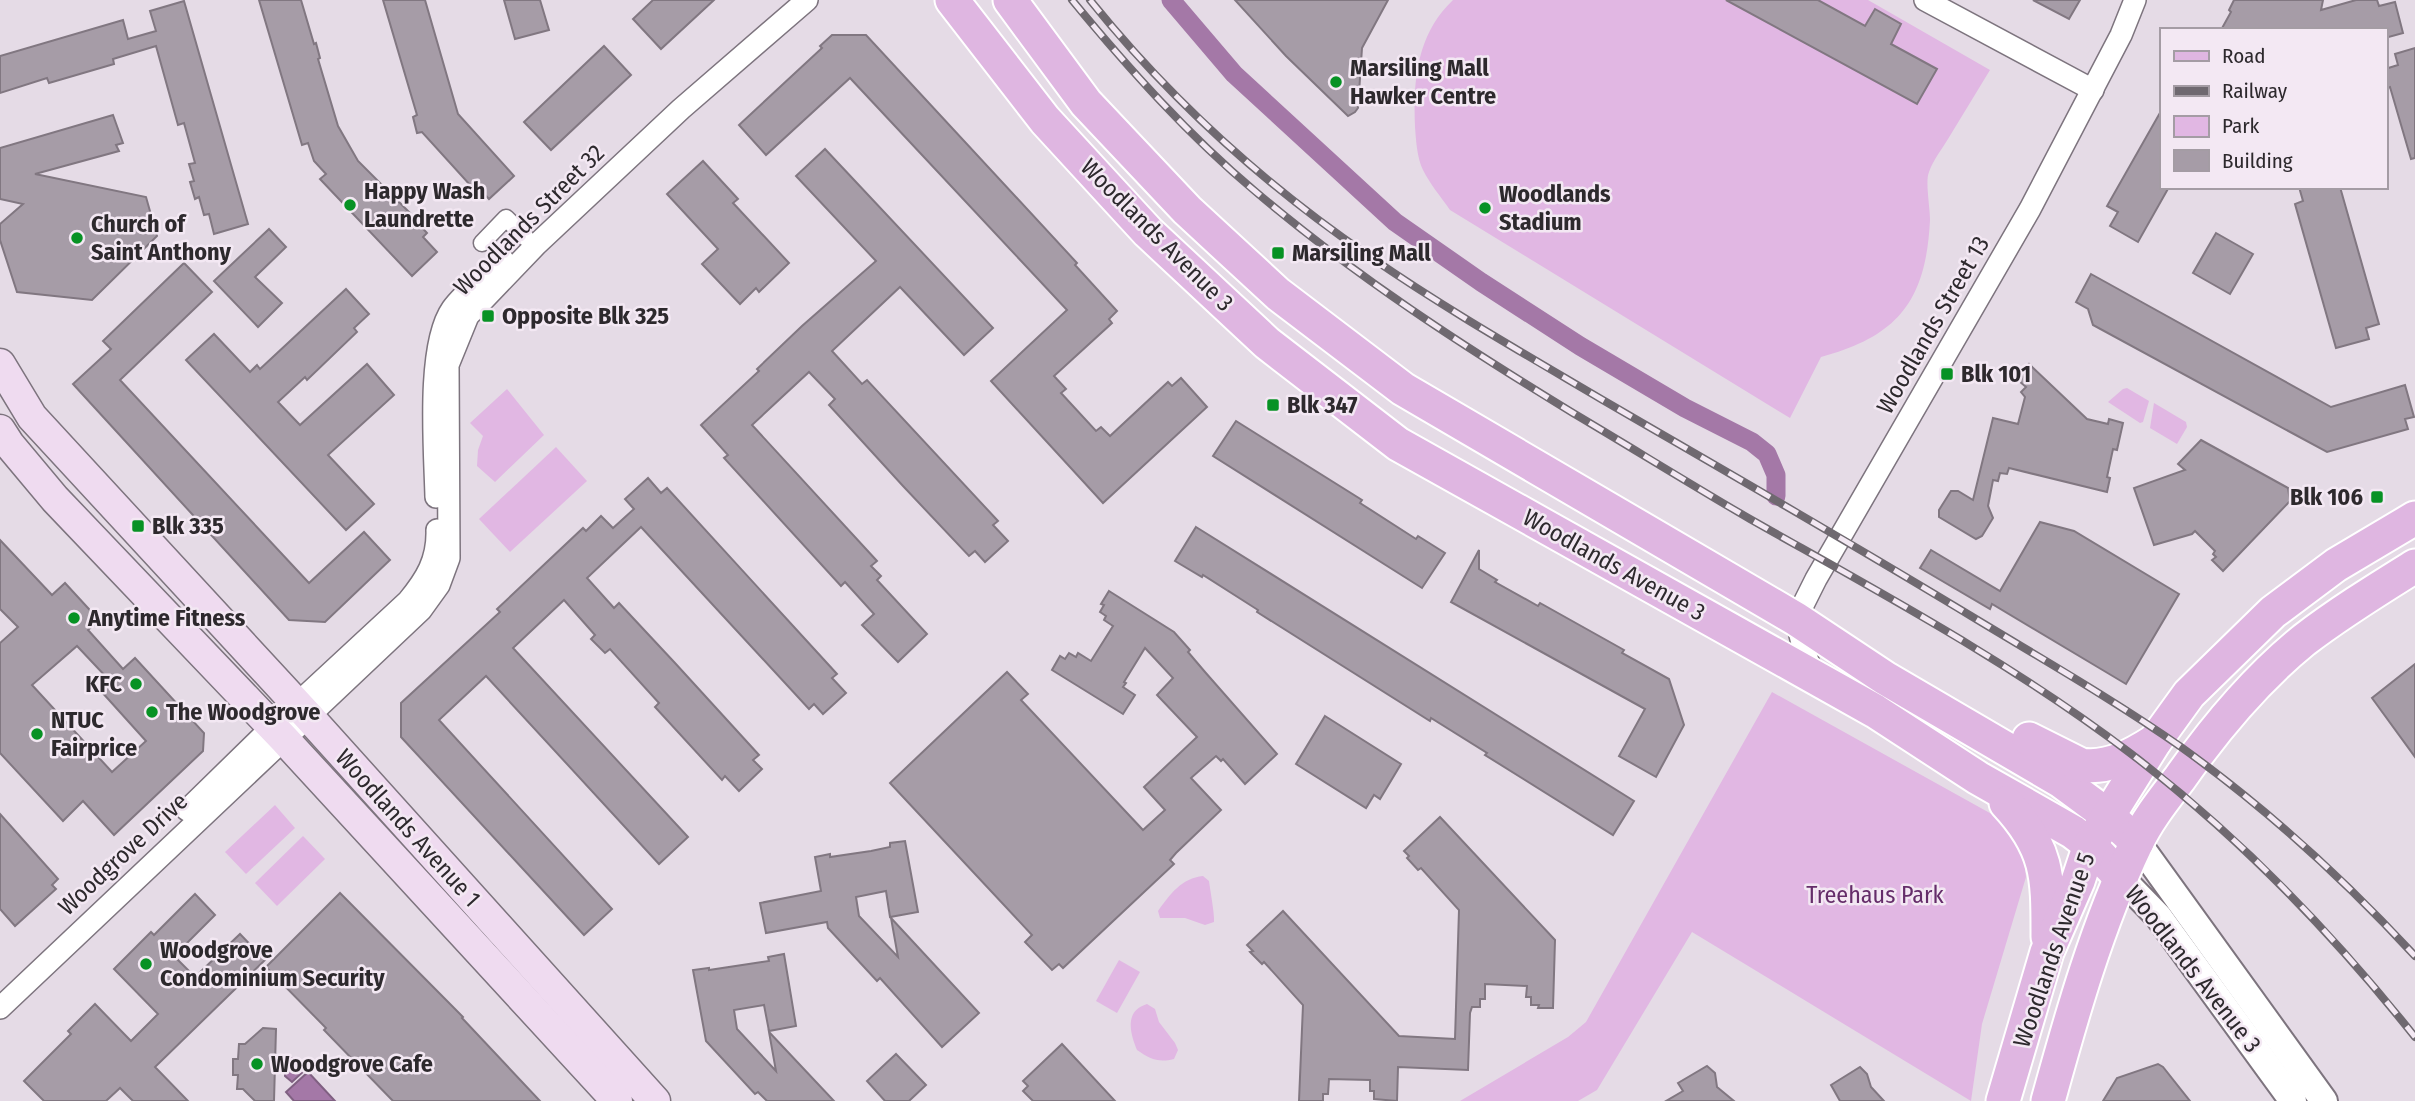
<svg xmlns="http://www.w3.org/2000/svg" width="2415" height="1101" viewBox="0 0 2415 1101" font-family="'Fira Sans Condensed',sans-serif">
	<rect width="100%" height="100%" fill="#e5dbe6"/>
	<g fill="#e1b7e3">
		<path d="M1453,0H1726L1917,104L1937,69L1891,44L1901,24L1875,9L1865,26L1818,0H1868L1990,70C1976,93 1962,116 1948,139C1942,149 1933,160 1929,172C1925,181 1930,207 1930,220C1926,300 1899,336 1821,357L1790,418L1450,210C1441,197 1430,184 1423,170C1417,158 1416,140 1415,127C1413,80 1417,34 1453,0Z"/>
		<polygon points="2127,388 2149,401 2143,422 2140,423 2108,402 2123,389"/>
		<polygon points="507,389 544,435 495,482 477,466 478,450 483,436 470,423"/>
		<polygon points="2154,403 2186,422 2187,427 2177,444 2150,428"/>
		<polygon points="556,447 587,481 510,552 479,519"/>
		<path d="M1772,692L1997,817C2019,838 2023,847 2026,877L1982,1024L1971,1101L1692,932L1597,1090L1578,1101H1460L1568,1037L1586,1022Z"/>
		<polygon points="275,805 295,828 246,874 225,852"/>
		<polygon points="303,836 325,859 277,906 255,883"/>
		<path d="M1203,876L1209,881C1210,889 1215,916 1214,922L1205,925L1185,918H1160L1158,911C1170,894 1182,878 1203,876Z"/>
		<polygon points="1119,960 1140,972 1117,1013 1096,1001"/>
		<path d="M1147,1004L1155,1009L1159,1022L1175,1043L1178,1050L1174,1059C1158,1063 1150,1059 1137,1050C1130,1033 1124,1011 1147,1004Z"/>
	</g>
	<g fill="#a478a7" stroke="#806082" stroke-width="2">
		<polygon points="291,1058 295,1059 306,1069 292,1082 285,1076 285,1063"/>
		<polygon points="308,1072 335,1101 294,1101 286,1092"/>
	</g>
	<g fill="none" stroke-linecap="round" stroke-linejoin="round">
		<polyline stroke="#a478a7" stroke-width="19" points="1171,0 1234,74 1395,222 1481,282 1580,346 1685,408 1752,442 1767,454 1776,475 1776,496"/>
	</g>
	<g fill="#a69ca7" stroke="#817781" stroke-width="2" fill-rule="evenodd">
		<polygon points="259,0 301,0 314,44 316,43 320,58 318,59 338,126 358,161 415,218 414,219 427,233 423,237 437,252 412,276 320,179 326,174 314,161 308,143 302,145"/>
		<polygon points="383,0 425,0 458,114 514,176 489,199 474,183 471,186 422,132 417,133 413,117 417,115"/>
		<polygon points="504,0 540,0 549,30 515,39"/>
		<polygon points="653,0 714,0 661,49 633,19"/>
		<polygon points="1235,0 1388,0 1362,48 1358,108 1355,112 1348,116 1286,56"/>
		<polygon points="1726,0 1818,0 1865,26 1875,9 1901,24 1891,44 1937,69 1917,104"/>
		<polygon points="2033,0 2080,0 2069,19"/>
		<polygon points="2234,0 2323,0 2321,10 2356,0 2377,0 2379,6 2395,2 2403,33 2385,38 2385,30 2221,30 2231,12 2229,10"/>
		<polygon points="184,1 248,224 214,234 209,214 204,215 199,197 195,199 190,182 194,181 189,164 195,163 184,123 178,125 156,46 113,59 114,64 49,83 47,78 0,93 0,56 123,20 128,39 156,31 150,11"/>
		<polygon points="832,35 866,35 1077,263 1075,265 1117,311 1109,319 1112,323 1054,376 1066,389 1061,393 1096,431 1101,427 1110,436 1168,382 1172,386 1181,378 1207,407 1103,503 991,381 1067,310 850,78 766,155 739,125 822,48 820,46"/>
		<polygon points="604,46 631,75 551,150 524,122"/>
		<polygon points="2415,48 2415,158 2411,159 2390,87 2385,89 2385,69 2398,65 2395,54"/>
		<polygon points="2161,111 2161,187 2169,187 2138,242 2110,226 2118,212 2107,206"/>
		<polygon points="113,115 123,143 116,145 119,151 35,174 146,197 157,236 92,300 17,292 0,240 0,224 23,204 0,199 0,148"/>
		<polygon points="825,149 993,328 964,355 900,287 832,351 862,384 867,380 998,521 993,525 1008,541 985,562 975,551 969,556 903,486 829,405 835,399 809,372 752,425 877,561 871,566 881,576 877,580 927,634 898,662 862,625 874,614 845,582 841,586 724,458 728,455 701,425 759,371 757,369 802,326 876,261 796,176"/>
		<polygon points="703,161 738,199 733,203 789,263 759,292 756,288 740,304 702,264 718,249 667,194"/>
		<polygon points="2299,187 2340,187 2379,324 2366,328 2369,339 2336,348 2295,204 2303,201"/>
		<polygon points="269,229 286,247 255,277 282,303 258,327 214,281"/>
		<polygon points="2216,233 2253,254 2230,294 2193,273"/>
		<polygon points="184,263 212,292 120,380 309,583 364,532 390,560 325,622 289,620 73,384 111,349 103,341"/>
		<polygon points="2091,274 2331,407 2405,385 2414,417 2405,419 2408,429 2327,452 2093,325 2088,309 2076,302"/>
		<polygon points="346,289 369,314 354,328 357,332 307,380 305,377 278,402 300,425 367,364 394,395 328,455 374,504 346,530 186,360 214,334 250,372 257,365 260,369"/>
		<polygon points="2029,364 2087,419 2108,424 2109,419 2123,423 2117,450 2113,449 2107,477 2110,478 2107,492 2009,468 2007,474 2000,473 1998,481 1993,480 1988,506 1993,518 1982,536 1976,539 1939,517 1939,510 1951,491 1958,491 1973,500 1993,418 2018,424 2025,397 2021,392 2026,387 2019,381 2023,377 2019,374"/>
		<polygon points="1236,421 1362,500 1360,503 1416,539 1418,536 1445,553 1422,588 1213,456"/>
		<polygon points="2201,440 2288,488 2290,501 2223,571 2212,560 2216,557 2213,554 2215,551 2195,531 2192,534 2154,545 2134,488 2185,470 2178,464"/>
		<polygon points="648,478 661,493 667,488 837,674 832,678 846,693 823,714 814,704 809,709 641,527 587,578 614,608 619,603 675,663 759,755 753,760 762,769 739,791 725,776 722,780 655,707 659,703 610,649 605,653 591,639 595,635 564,600 513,648 688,837 659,864 486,676 439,720 612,909 584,935 401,737 401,703 500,612 497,609 583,528 586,531 601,516 613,528 634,509 625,499"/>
		<polygon points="2040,522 2074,531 2179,594 2126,684 1992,604 1990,609 1920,568 1931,550 2000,591"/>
		<polygon points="1196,527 1634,801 1613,835 1485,755 1487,753 1431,718 1430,721 1257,612 1258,610 1203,575 1202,577 1175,561"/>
		<path d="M0,540L52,595L65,583L99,620L88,630L123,669L135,658L204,733L203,751L114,835L83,801L63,821L0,753V643L18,627L0,609ZM77,646L110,681L100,690L146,741L112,772L32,685Z"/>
		<polygon points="1479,550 1479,569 1497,580 1495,582 1538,606 1540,603 1624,650 1622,653 1669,679 1684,725 1656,777 1619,756 1645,709 1451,602"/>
		<polygon points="1109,591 1174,632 1190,650 1188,652 1205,672 1277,754 1245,784 1223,759 1221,761 1216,756 1191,778 1221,810 1176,853 1170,860 1174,864 1063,968 1059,964 1052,970 1025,942 1032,935 890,783 1007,672 1028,694 1021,700 1143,830 1165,810 1144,787 1197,737 1157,695 1173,678 1145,648 1124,682 1126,683 1123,687 1135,695 1123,714 1052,670 1060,656 1065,659 1069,653 1076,657 1078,653 1091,661 1113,626 1104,620 1106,616 1100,612 1104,605 1101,604"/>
		<polygon points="2415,664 2415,757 2372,698"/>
		<polygon points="1325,716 1401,764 1380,799 1374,795 1366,808 1296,764"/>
		<polygon points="0,814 58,879 52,885 56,889 15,926 0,909"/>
		<polygon points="1440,817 1555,940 1553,1008 1538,1008 1539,1005 1531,1005 1531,997 1526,997 1527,986 1485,984 1485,999 1480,999 1480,1007 1472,1007 1470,1013 1468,1070 1398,1067 1397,1101 1374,1099 1374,1091 1370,1091 1370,1080 1329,1079 1328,1094 1323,1094 1323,1101 1299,1101 1303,1005 1264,962 1262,964 1250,952 1253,951 1247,945 1283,911 1399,1036 1455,1039 1459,910 1421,868 1418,870 1407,858 1409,856 1404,851"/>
		<polygon points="905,841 918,912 890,917 886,891 856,897 859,916 898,957 891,918 979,1013 942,1047 880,978 877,981 828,928 827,922 766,933 760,903 821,891 815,857 830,854 830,857 871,851 890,847 890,843"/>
		<polygon points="340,893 463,1017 462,1018 540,1101 393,1101 324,1030 326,1028 266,967"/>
		<polygon points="195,894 215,915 174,956 195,977 240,934 265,960 155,1067 188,1101 133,1101 120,1088 106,1101 44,1101 24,1081 71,1034 68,1031 95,1004 131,1041 158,1014 114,969 151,932 154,935"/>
		<polygon points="784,954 796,1026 769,1031 764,1005 734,1010 737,1029 776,1071 769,1032 834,1101 767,1101 758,1092 755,1094 706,1041 693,970 709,968 709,970 762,962 769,961 768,957"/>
		<polygon points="263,1028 276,1029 274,1101 255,1101 243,1089 237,1089 238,1075 233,1075 233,1059 238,1059 239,1044 245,1044"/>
		<polygon points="1062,1044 1115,1101 1033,1101 1023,1091 1028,1086 1023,1081"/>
		<polygon points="896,1054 926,1085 909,1101 885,1101 867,1081"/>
		<polygon points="2158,1064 2163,1067 2190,1101 2103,1101 2117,1078"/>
		<polygon points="1707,1066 1715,1073 1717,1087 1734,1101 1666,1101 1683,1091 1678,1083"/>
		<polygon points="1860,1067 1867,1074 1871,1087 1884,1101 1840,1101 1831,1085"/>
	</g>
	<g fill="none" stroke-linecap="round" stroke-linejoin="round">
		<defs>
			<polyline id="pedestrian" points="482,243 506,218 526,238"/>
			<g id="minor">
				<polyline points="1925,0 2093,90"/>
				<path d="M436,497C435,452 426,346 452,309C464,292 487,275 503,260"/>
				<polyline points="1814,676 1804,651 1796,619 1816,579 2030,209 2121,35 2135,0"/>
				<path d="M187,810L272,727L408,601C426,579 438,560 437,530"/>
				<polyline points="0,1008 421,610 439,585 449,558 448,365 468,316 537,244 681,109 807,0"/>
			</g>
			<g id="tertiary">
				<polyline points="2137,842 2324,1101"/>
				<polyline points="2121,878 2158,916 2293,1101"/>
			</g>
			<g id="secondary">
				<polyline points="0,364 32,417 308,716 655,1101"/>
				<polyline points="0,430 9,444 55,499 284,739 617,1101"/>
			</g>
			<g id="primary">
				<polyline points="952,0 1045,120 1148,232 1267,343 1398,444 1875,711 1978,778 2073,832 2090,845 2121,878"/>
				<polyline points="1010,0 1086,103 1187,210 1278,294 1403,389 1796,619 1885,678 2061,781 2107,815 2137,842"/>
				<path d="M2029,739L2081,765C2109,769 2133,755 2155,741"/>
				<path d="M2006,803C2049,849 2048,878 2048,937"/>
				<polyline points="2003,1101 2047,952 2078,881 2090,845 2155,741 2189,694 2273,612 2336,565 2415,518"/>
				<path d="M2048,1101C2072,1014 2097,926 2136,844C2147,820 2164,799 2180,778C2215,728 2256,679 2304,640C2339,613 2378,589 2415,566"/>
			</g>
		</defs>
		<use href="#pedestrian" stroke="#7d747e" stroke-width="19"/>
		<use href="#minor" stroke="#7d747e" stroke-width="24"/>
		<use href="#tertiary" stroke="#7d747e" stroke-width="30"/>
		<use href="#secondary" stroke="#7d747e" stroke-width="33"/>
		<use href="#primary" stroke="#fff" stroke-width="37"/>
		<use href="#pedestrian" stroke="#fff" stroke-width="16"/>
		<use href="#minor" stroke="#fff" stroke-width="21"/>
		<use href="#tertiary" stroke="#fff" stroke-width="26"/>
		<use href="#secondary" stroke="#efdbf0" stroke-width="30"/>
		<use href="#primary" stroke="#dfb6e1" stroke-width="33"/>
		<defs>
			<g id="rail">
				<path d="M1072,0C1129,69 1188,135 1256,192C1355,276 1463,346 1573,413C1632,448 1690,484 1750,519C1879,592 2012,663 2130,753C2239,836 2330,930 2415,1037"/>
				<path d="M1090,0C1169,98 1265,185 1369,256C1444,308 1523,353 1601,399C1725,471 1849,542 1971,616C2042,659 2114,700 2181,747C2266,808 2344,879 2415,956"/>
			</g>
		</defs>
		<use href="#rail" stroke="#6f6970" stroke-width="8"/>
		<use href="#rail" stroke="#f3e8f3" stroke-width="5" stroke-dasharray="16" stroke-linecap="butt"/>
	</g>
	<g fill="#079224" stroke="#f3e8f3" stroke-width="2.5">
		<circle cx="1336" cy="82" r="7"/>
		<circle cx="350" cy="205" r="7"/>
		<circle cx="1485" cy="208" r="7"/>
		<circle cx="77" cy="238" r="7"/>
		<rect x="1271" y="246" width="14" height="14" rx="3.5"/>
		<rect x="481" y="309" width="14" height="14" rx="3.5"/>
		<rect x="1940" y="367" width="14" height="14" rx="3.5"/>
		<rect x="1266" y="398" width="14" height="14" rx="3.5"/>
		<rect x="2370" y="490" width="14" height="14" rx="3.5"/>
		<rect x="131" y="519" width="14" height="14" rx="3.5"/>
		<circle cx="74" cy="618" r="7"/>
		<circle cx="136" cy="684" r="7"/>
		<circle cx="152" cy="712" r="7"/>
		<circle cx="37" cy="734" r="7"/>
		<circle cx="146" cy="964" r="7"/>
		<circle cx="257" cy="1064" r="7"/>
	</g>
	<g text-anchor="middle" stroke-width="5" stroke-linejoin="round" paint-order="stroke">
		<g font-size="24" font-weight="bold" fill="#2d292d" stroke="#f3e8f3" text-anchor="start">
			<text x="1350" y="76">Marsiling Mall<tspan x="1350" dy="28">Hawker Centre</tspan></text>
			<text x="364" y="199">Happy Wash<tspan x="364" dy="28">Laundrette</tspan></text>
			<text x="1499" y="202">Woodlands<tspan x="1499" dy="28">Stadium</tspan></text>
			<text x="91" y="232">Church of<tspan x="91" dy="28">Saint Anthony</tspan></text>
			<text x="1292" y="261">Marsiling Mall</text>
			<text x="502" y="324">Opposite Blk 325</text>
			<text x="1961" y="382">Blk 101</text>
			<text x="1287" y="413">Blk 347</text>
			<text x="2363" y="505" text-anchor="end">Blk 106</text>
			<text x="152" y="534">Blk 335</text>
			<text x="88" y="626">Anytime Fitness</text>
			<text x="122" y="692" text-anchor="end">KFC</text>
			<text x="166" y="720">The Woodgrove</text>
			<text x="51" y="728">NTUC<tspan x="51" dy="28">Fairprice</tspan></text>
			<text x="160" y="958">Woodgrove<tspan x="160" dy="28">Condominium Security</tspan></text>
			<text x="271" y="1072">Woodgrove Cafe</text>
		</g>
		<g font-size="24" fill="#2d292d" stroke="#f3e8f3">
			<text transform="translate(529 220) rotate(-45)" y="8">Woodlands Street 32</text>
			<text transform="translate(1157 235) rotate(45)" y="8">Woodlands Avenue 3</text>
			<text transform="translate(1933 325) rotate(-60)" y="8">Woodlands Street 13</text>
			<text transform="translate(1614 565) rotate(29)" y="8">Woodlands Avenue 3</text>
			<text transform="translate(408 828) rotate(48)" y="8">Woodlands Avenue 1</text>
			<text transform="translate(123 854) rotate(-43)" y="8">Woodgrove Drive</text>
			<text transform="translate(2054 950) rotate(-71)" y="8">Woodlands Avenue 5</text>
			<text transform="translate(2193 969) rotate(52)" y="8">Woodlands Avenue 3</text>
		</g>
		<g font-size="24" fill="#652d6a" stroke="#f3e8f3">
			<text x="1875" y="903">Treehaus Park</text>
		</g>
	</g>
	<rect x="2160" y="28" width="228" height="161" fill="#f3e8f3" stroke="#a49ca4" stroke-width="2"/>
	<rect x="2174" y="51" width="35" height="10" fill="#dfb6e1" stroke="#a49ca4" stroke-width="2"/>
	<text x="2222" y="63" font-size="21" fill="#2d292d">Road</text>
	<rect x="2174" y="86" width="35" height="10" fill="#6f6970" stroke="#a49ca4" stroke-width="2"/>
	<text x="2222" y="98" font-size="21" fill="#2d292d">Railway</text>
	<rect x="2174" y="116" width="35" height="21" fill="#e1b7e3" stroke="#a49ca4" stroke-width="2"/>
	<text x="2222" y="133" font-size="21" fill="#2d292d">Park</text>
	<rect x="2174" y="150" width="35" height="21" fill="#a69ca7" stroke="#a49ca4" stroke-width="2"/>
	<text x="2222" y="168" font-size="21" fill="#2d292d">Building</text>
</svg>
